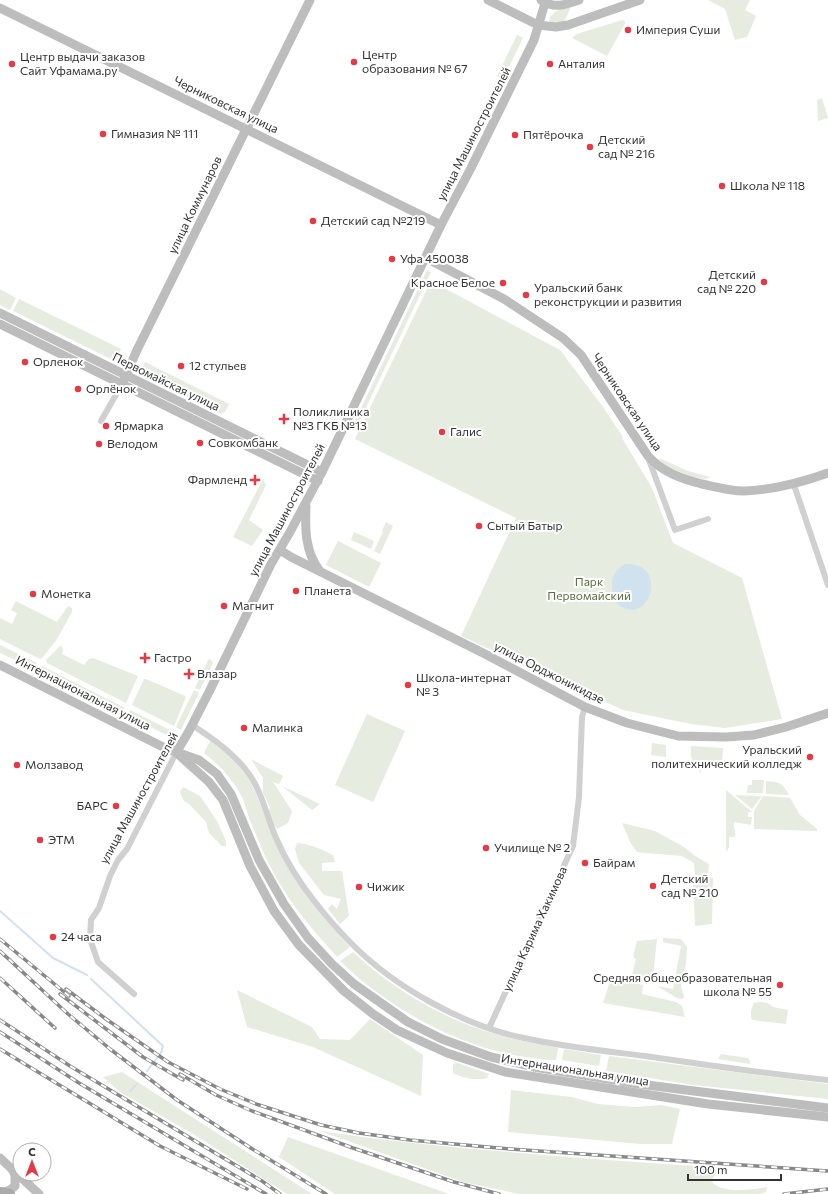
<svg xmlns="http://www.w3.org/2000/svg" width="828" height="1194" viewBox="0 0 828 1194" font-family="Commissioner,sans-serif">
	<rect width="100%" height="100%" fill="#fff"/>
	<g fill="#e6ecdf">
		<polygon points="708,0 750,0 745,10 756,16 747,37 735,40 725,9"/>
		<path d="M571,7L564,22L552,23L549,21C551,11 561,9 571,7Z"/>
		<polygon points="622,20 625,21 625,24 607,56 572,38 577,34"/>
		<polygon points="517,35 523,38 503,79 497,76"/>
		<polygon points="822,98 828,118 818,121 817,100"/>
		<polygon points="427,270 431,272 358,424 354,423"/>
		<polygon points="431,281 560,350 603,407 623,437 622,438 652,488 673,543 742,578 782,719 725,728 691,724 623,710 461,636 516,518 355,439"/>
		<polygon points="0,289 16,298 10,310 0,305"/>
		<polygon points="19,299 121,349 115,361 13,311"/>
		<polygon points="145,362 229,404 225,412 221,414 140,373"/>
		<path d="M659,458L688,471L710,477C708,478 706,479 704,479C695,479 661,466 659,458Z"/>
		<polygon points="263,479 266,485 249,520 263,530 252,546 233,537"/>
		<polygon points="386,522 393,526 380,554 374,551 383,532 382,531"/>
		<polygon points="354,532 374,541 371,549 351,540"/>
		<polygon points="338,541 381,563 369,587 326,565"/>
		<polygon points="16,601 57,622 68,606 72,608 72,612 57,639 43,657 40,659 0,639 0,618 12,624 17,613 11,610"/>
		<polygon points="0,645 37,663 33,668 30,667 0,653"/>
		<polygon points="60,646 62,647 63,650 62,654 84,665 89,659 93,658 138,676 126,703 47,663 46,660"/>
		<polygon points="210,659 213,663 200,690 195,688 208,660"/>
		<polygon points="42,666 125,708 121,712 40,671"/>
		<polygon points="144,679 146,679 185,696 186,697 174,726 132,705"/>
		<polygon points="194,690 199,693 181,730 176,727"/>
		<polygon points="130,710 172,731 169,736 127,716"/>
		<polygon points="367,714 405,731 373,802 335,785"/>
		<path d="M210,741L229,754L248,777L258,798L271,832L325,919L350,947L337,957C311,928 285,898 268,862C262,850 257,837 252,825C248,817 246,808 243,799C234,781 220,765 204,753Z"/>
		<polygon points="652,743 666,745 666,757 651,755"/>
		<polygon points="691,746 723,748 722,761 701,760 701,773 691,757"/>
		<polygon points="251,759 283,776 279,784 273,782 292,811 288,823 277,829 273,823 269,813 270,807 263,793 263,778"/>
		<polygon points="752,780 764,780 763,793 747,793 748,785 752,785"/>
		<path d="M766,781C781,782 782,783 789,795L766,794Z"/>
		<polygon points="282,786 320,804 312,810"/>
		<polygon points="183,787 200,796 217,821 226,841 226,846 222,846 209,833 206,822 190,805 183,800 180,792"/>
		<path d="M726,790L752,812H748V817H752L751,825L734,822C733,828 736,831 735,837H729V847L726,852Z"/>
		<polygon points="735,795 762,796 752,809"/>
		<polygon points="763,796 790,798 800,815 817,829 817,831 754,829 754,811"/>
		<polygon points="622,823 655,831 684,847 695,856 709,864 708,877 713,878 712,924 695,926 693,879 695,879 694,863 682,856 645,853 637,852 631,844"/>
		<path d="M297,843C310,844 321,849 333,855L335,862L322,863V871H342L349,916L340,924L328,909L332,904L337,909L341,899L324,895L299,863L295,849Z"/>
		<polygon points="663,938 681,939 687,947 686,963 681,986 684,996 683,999 677,998 657,986 673,989 681,946 663,942"/>
		<polygon points="657,939 653,976 645,983 631,979 636,959 633,957 637,941"/>
		<path d="M353,952C392,989 446,1021 499,1035C519,1041 539,1044 558,1048L556,1060C543,1060 532,1058 519,1056C453,1044 389,1008 340,961Z"/>
		<polygon points="611,978 643,985 642,994 676,1002 682,1006 685,1017 603,1003"/>
		<polygon points="237,990 312,1027 320,1039 350,1040 370,1019 423,1055 421,1096 313,1047 247,1027"/>
		<path d="M760,1002L768,1003L773,1007L788,1010L786,1024L752,1020C750,1014 751,1009 754,1003Z"/>
		<polygon points="564,1049 601,1055 599,1066 562,1060"/>
		<polygon points="721,1054 748,1058 750,1061 750,1064 718,1059"/>
		<polygon points="609,1056 828,1084 828,1099 693,1085 606,1071"/>
		<path d="M455,1063H458L489,1074L487,1078C477,1081 462,1078 453,1073V1065Z"/>
		<polygon points="122,1072 312,1194 287,1194 195,1135 120,1092 103,1077"/>
		<polygon points="511,1090 572,1097 598,1104 635,1107 661,1105 680,1109 672,1144 640,1144 508,1132"/>
		<path d="M320,1131C379,1140 438,1146 497,1151C570,1157 642,1163 715,1167L716,1173L711,1181C721,1194 749,1190 767,1187L766,1192L760,1194H519L463,1182Z"/>
		<polygon points="288,1137 449,1194 335,1194 279,1157"/>
	</g>
	<path fill="#cfe2ee" d="M625,564C669,561 651,626 620,606C612,601 610,582 614,575C616,570 621,567 625,564Z"/>
	<g fill="none" stroke-linecap="round" stroke-linejoin="round">
		<g stroke="#cfe2ee" stroke-width="2">
			<polyline points="0,911 53,958 87,975"/>
			<polyline points="91,979 163,1046 161,1053 147,1071"/>
			<polyline points="130,1091 137,1084"/>
		</g>
		<g stroke="#d0d0d0" stroke-width="6">
			<polyline points="101,421 122,384"/>
			<polyline points="649,460 675,530 708,519"/>
			<polyline points="794,485 828,585"/>
			<path d="M192,725C212,738 231,751 246,770C262,790 266,815 276,838C286,861 299,882 315,902C326,916 338,930 351,943C394,987 464,1026 524,1038C564,1047 605,1051 645,1056C706,1065 767,1074 828,1080"/>
			<polyline points="134,994 98,962 90,939 91,920 99,908 110,876 118,860 127,849 176,753"/>
			<polyline points="489,1028 573,846 579,797 582,717 585,707"/>
		</g>
		<g stroke="#bdbdbd" stroke-width="9">
			<polyline points="488,0 538,25 556,27 568,25 640,0"/>
			<path d="M541,0C554,9 565,5 579,0"/>
			<polyline points="0,8 441,225"/>
			<path d="M426,258L504,299L563,338L581,355L648,456C662,472 682,479 702,484C716,487 730,491 744,491C774,490 800,483 828,473"/>
			<polyline points="0,313 322,472"/>
			<polyline points="0,324 318,481"/>
			<polyline points="122,384 137,350 310,0"/>
			<path d="M306,506C305,529 305,551 319,570"/>
			<polyline points="280,550 291,557 485,654 585,707 627,723 678,736 726,737 754,735 786,727 828,713"/>
			<polyline points="0,665 165,748 199,760 217,774 231,794 259,860 284,904 308,938 332,964 354,984 408,1022 442,1039 491,1057 534,1067 639,1084 828,1108"/>
			<polyline points="176,753 189,731 209,692 271,564 290,532 322,472 441,225 471,168 534,40 545,3"/>
			<polyline points="179,755 209,782 223,800 250,866 274,911 299,945 344,991 373,1014 397,1030 447,1053 505,1072 708,1104 828,1117"/>
			<polyline points="0,1158 39,1194"/>
			<polyline points="2,1193 10,1190 15,1186 15,1175 12,1169"/>
		</g>
		<polyline stroke="#ababab" stroke-width="10" points="0,1192 10,1194"/>
		<defs>
			<g id="rail">
				<polyline points="0,939 69,996"/>
				<polyline points="0,951 68,1014 110,1049 177,1100 254,1150 326,1194"/>
				<polyline points="0,978 55,1028"/>
				<polyline points="66,989 106,1019 168,1062 220,1089 256,1104 321,1125 359,1133 410,1140 510,1149 828,1171"/>
				<polyline points="60,994 143,1057 183,1080"/>
				<polyline points="0,1020 70,1066 262,1181 280,1194"/>
				<polyline points="0,1032 79,1083 266,1194"/>
				<polyline points="0,1049 160,1146 247,1189"/>
				<polyline points="180,1074 216,1095 252,1111 353,1148 454,1182 499,1194"/>
				<polyline points="784,1194 828,1189"/>
			</g>
		</defs>
		<use href="#rail" stroke="#888" stroke-width="3.5"/>
		<use href="#rail" stroke="#fff" stroke-width="2" stroke-dasharray="6" stroke-linecap="butt"/>
	</g>
	<g fill="#e63946" stroke="#fff" stroke-width="1.5">
		<circle cx="628" cy="30" r="4"/>
		<circle cx="354" cy="62" r="4"/>
		<circle cx="12" cy="64" r="4"/>
		<circle cx="550" cy="64" r="4"/>
		<circle cx="103" cy="134" r="4"/>
		<circle cx="515" cy="135" r="4"/>
		<circle cx="590" cy="147" r="4"/>
		<circle cx="722" cy="186" r="4"/>
		<circle cx="313" cy="221" r="4"/>
		<circle cx="392" cy="259" r="4"/>
		<circle cx="764" cy="282" r="4"/>
		<circle cx="503" cy="283" r="4"/>
		<circle cx="526" cy="295" r="4"/>
		<circle cx="25" cy="362" r="4"/>
		<circle cx="181" cy="366" r="4"/>
		<circle cx="78" cy="389" r="4"/>
		<path d="M282 413h4v4h4v4h-4v4h-4v-4h-4v-4h4z"/>
		<circle cx="106" cy="426" r="4"/>
		<circle cx="442" cy="432" r="4"/>
		<circle cx="200" cy="443" r="4"/>
		<circle cx="99" cy="444" r="4"/>
		<path d="M253 474h4v4h4v4h-4v4h-4v-4h-4v-4h4z"/>
		<circle cx="479" cy="526" r="4"/>
		<circle cx="296" cy="591" r="4"/>
		<circle cx="33" cy="594" r="4"/>
		<circle cx="224" cy="606" r="4"/>
		<path d="M143 652h4v4h4v4h-4v4h-4v-4h-4v-4h4z"/>
		<path d="M187 668h4v4h4v4h-4v4h-4v-4h-4v-4h4z"/>
		<circle cx="408" cy="685" r="4"/>
		<circle cx="244" cy="728" r="4"/>
		<circle cx="810" cy="757" r="4"/>
		<circle cx="17" cy="765" r="4"/>
		<circle cx="116" cy="806" r="4"/>
		<circle cx="40" cy="840" r="4"/>
		<circle cx="486" cy="848" r="4"/>
		<circle cx="585" cy="863" r="4"/>
		<circle cx="653" cy="886" r="4"/>
		<circle cx="359" cy="887" r="4"/>
		<circle cx="53" cy="937" r="4"/>
		<circle cx="780" cy="985" r="4"/>
	</g>
	<g text-anchor="middle" stroke-width="4" stroke-linejoin="round" paint-order="stroke">
		<g font-size="12" fill="#333" stroke="#fff" text-anchor="start">
			<text x="636" y="34">Империя Суши</text>
			<text x="362" y="59">Центр<tspan x="362" dy="14">образования № 67</tspan></text>
			<text x="20" y="61">Центр выдачи заказов<tspan x="20" dy="14">Сайт Уфамама.ру</tspan></text>
			<text x="558" y="68">Анталия</text>
			<text x="111" y="138">Гимназия № 111</text>
			<text x="523" y="139">Пятёрочка</text>
			<text x="598" y="144">Детский<tspan x="598" dy="14">сад № 216</tspan></text>
			<text x="730" y="190">Школа № 118</text>
			<text x="321" y="225">Детский сад №219</text>
			<text x="400" y="263">Уфа 450038</text>
			<text x="756" y="279" text-anchor="end">Детский<tspan x="756" dy="14">сад № 220</tspan></text>
			<text x="495" y="287" text-anchor="end">Красное Белое</text>
			<text x="534" y="292">Уральский банк<tspan x="534" dy="14">реконструкции и развития</tspan></text>
			<text x="33" y="366">Орленок</text>
			<text x="189" y="370">12 стульев</text>
			<text x="86" y="393">Орлёнок</text>
			<text x="293" y="416">Поликлиника<tspan x="293" dy="14">№3 ГКБ №13</tspan></text>
			<text x="114" y="430">Ярмарка</text>
			<text x="450" y="436">Галис</text>
			<text x="208" y="447">Совкомбанк</text>
			<text x="107" y="448">Велодом</text>
			<text x="247" y="484" text-anchor="end">Фармленд</text>
			<text x="487" y="530">Сытый Батыр</text>
			<text x="304" y="595">Планета</text>
			<text x="41" y="598">Монетка</text>
			<text x="232" y="610">Магнит</text>
			<text x="154" y="662">Гастро</text>
			<text x="197" y="678">Влазар</text>
			<text x="416" y="682">Школа-интернат<tspan x="416" dy="14">№ 3</tspan></text>
			<text x="252" y="732">Малинка</text>
			<text x="802" y="754" text-anchor="end">Уральский<tspan x="802" dy="14">политехнический колледж</tspan></text>
			<text x="25" y="769">Молзавод</text>
			<text x="108" y="810" text-anchor="end">БАРС</text>
			<text x="48" y="844">ЭТМ</text>
			<text x="494" y="852">Училище № 2</text>
			<text x="593" y="867">Байрам</text>
			<text x="661" y="883">Детский<tspan x="661" dy="14">сад № 210</tspan></text>
			<text x="367" y="891">Чижик</text>
			<text x="61" y="941">24 часа</text>
			<text x="772" y="982" text-anchor="end">Средняя общеобразовательная<tspan x="772" dy="14">школа № 55</tspan></text>
		</g>
		<g font-size="12" fill="#333" stroke="#fff">
			<text transform="translate(226 105) rotate(26)" y="4">Черниковская улица</text>
			<text transform="translate(474 134) rotate(-63)" y="4">улица Машиностроителей</text>
			<text transform="translate(195 205) rotate(-64)" y="4">улица Коммунаров</text>
			<text transform="translate(166 382) rotate(26)" y="4">Первомайская улица</text>
			<text transform="translate(627 402) rotate(56)" y="4">Черниковская улица</text>
			<text transform="translate(287 510) rotate(-62)" y="4">улица Машиностроителей</text>
			<text transform="translate(549 673) rotate(27)" y="4">улица Орджоникидзе</text>
			<text transform="translate(83 693) rotate(27)" y="4">Интернациональная улица</text>
			<text transform="translate(139 798) rotate(-61)" y="4">улица Машиностроителей</text>
			<text transform="translate(535 929) rotate(-65)" y="4">улица Карима Хакимова</text>
			<text transform="translate(575 1070) rotate(9)" y="4">Интернациональная улица</text>
		</g>
		<g font-size="12" fill="#56703f" stroke="#fff">
			<text x="589" y="586">Парк<tspan x="589" dy="14">Первомайский</tspan></text>
		</g>
	</g>
	<g transform="translate(32 1162)"><circle r="19" fill="#ffffff" stroke="#adadad"/>
	<path d="M0-3L7 15L0 10L-7 15Z" fill="#e63946"/>
	<text y="-6" font-size="11" font-weight="bold" text-anchor="middle" fill="#333333">С</text>
	</g>
	<path d="M688 1174v6h93v-6" fill="none" stroke="#333333" stroke-width="2"/>
	<text x="694" y="1174" font-size="12" fill="#333333" stroke="#ffffff" stroke-width="3" paint-order="stroke">100 m</text>
</svg>
